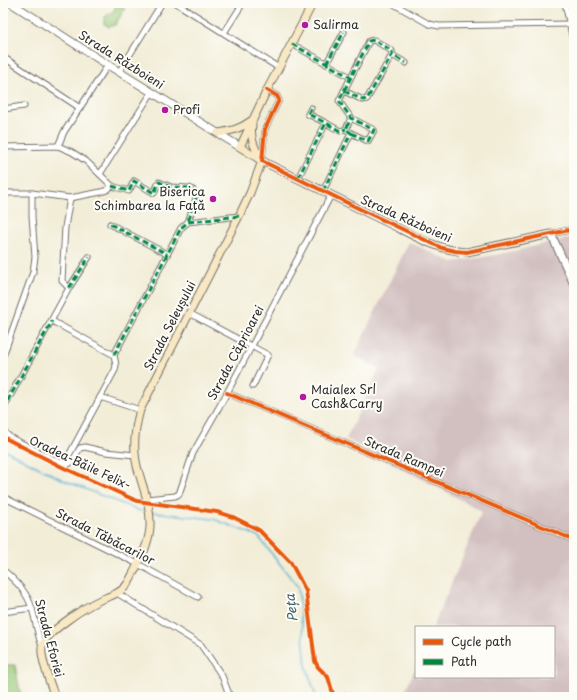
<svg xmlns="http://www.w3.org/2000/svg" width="577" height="700" viewBox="0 0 577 700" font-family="'Playpen Sans',sans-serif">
	<rect width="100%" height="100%" fill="#fdfcf7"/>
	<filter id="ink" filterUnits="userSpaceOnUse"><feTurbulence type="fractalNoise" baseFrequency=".025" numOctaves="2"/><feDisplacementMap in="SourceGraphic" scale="8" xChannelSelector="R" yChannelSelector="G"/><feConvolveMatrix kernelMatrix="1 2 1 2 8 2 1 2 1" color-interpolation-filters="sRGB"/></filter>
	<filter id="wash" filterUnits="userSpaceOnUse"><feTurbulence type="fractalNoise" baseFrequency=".012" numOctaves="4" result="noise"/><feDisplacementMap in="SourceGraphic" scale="16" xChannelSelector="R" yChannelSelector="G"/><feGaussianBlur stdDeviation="0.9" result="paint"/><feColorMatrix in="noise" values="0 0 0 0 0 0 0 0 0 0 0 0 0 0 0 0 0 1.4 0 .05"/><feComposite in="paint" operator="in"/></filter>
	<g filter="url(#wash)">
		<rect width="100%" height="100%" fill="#f2edd7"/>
		<polygon fill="#d2bfc0" points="574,237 574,697 402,697 416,667 416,677 554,677 554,627 433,627 482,511 346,439 379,369 354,355 409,242 452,262 496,255"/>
		<g fill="#99c776" stroke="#627950">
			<polygon points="117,4 125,9 115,25 109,27 104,24 104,18 109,13 112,13"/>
			<polygon points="3,660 6,665 15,665 21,697 3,697"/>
		</g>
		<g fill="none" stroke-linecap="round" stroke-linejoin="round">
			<g stroke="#4facce" stroke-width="1.5">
				<polyline points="3,449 63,480 140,511 146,511"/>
				<polyline points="152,512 213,519 258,536 298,587 306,665 316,697"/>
			</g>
		</g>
	</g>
	<g filter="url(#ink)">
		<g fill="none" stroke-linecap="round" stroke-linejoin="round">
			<defs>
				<g id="minor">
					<polyline points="176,3 279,68"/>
					<polyline points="392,3 429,24 439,26 570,24"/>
					<polyline points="565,3 574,45"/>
					<polyline points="224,33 243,3"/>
					<polyline points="292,44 350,77"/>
					<polyline points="3,57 80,108"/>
					<polyline points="326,64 344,32"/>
					<polyline points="119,72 162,3"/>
					<polyline points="344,91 363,100 367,99 392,55"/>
					<polyline points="311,108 308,114 326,123"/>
					<polyline points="3,109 24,106"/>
					<polyline points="351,133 368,141 374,130 351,118 339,101 369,41 374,40 392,51 392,55 406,63"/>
					<polyline points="58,146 64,132 108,65"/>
					<polyline points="3,147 58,146 72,152 86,161 112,186 129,191 134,181 154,193 159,182 171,187 189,188 193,190 196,198 188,222"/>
					<polyline points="262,160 265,129 279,100 277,96 267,90"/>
					<polyline points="100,174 152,92"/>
					<polyline points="298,178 326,123 340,131 346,129"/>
					<polyline points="323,191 351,133 346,129 351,118"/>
					<polyline points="3,193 32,193 70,198 101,192 107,190 112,186"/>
					<polyline points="110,224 167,254"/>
					<polyline points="551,234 574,229"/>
					<polyline points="69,288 62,281 65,227 70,198"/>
					<polyline points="189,313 268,355 253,386"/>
					<polyline points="52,321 114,355"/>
					<polyline points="3,356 33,272 35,257 32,216 32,193"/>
					<polyline points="227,393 574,540"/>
					<polyline points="100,397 140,410"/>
					<polyline points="3,409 69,288 89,257"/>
					<path d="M3,427L5,433L11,438L65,465C74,464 75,455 80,448L85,447L106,452L135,455"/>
					<polyline points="58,462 64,462 68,457 115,370 116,365 114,355 181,228 188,222 239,216"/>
					<polyline points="3,497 138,564 198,597"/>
					<polyline points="147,499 175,496 179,494 193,453 227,393 331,195"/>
					<path d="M3,570C16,581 28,593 32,609C36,621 37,634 42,646"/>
					<polyline points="117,593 201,645 222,676 230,697"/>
					<polyline points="3,612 32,608"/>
				</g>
				<g id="tertiary">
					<polyline points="11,3 108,65 240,147"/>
					<path d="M262,161C303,181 343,201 384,221C410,233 437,251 467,252L551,234L574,284"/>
					<polyline points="345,697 348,697"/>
				</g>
				<g id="secondary">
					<path d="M252,125C250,137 254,148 260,157"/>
					<path d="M218,133C231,131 240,129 251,121"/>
					<polyline points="262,161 240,147 267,90 313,3"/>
					<path d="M55,697C51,686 40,658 42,647C44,633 87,606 100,600C110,596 122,593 128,583C137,566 149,546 150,527C151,507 144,491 139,473C132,452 134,431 140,410L239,216L250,193L262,161"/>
				</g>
			</defs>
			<use href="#minor" stroke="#716f67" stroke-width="7"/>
			<use href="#tertiary" stroke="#716f67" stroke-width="9"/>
			<use href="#secondary" stroke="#716f67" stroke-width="9"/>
			<use href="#minor" stroke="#fff" stroke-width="5"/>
			<use href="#tertiary" stroke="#fff" stroke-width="7"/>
			<use href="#secondary" stroke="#f8e8c3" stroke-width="7"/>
			<g stroke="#00873e" stroke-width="3" stroke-dasharray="6 3" stroke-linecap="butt">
				<polyline points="292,44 350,77"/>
				<polyline points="326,64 344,32"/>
				<polyline points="344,91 363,100 367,99 392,55"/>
				<polyline points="311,108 308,114 326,123"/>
				<polyline points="351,133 368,141 374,130 351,118 339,101 369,41 374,40 392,51 392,55 406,63"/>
				<polyline points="298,178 326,123 340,131 346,129"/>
				<polyline points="112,186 129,191 134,181 154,193 159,182 171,187 189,188 193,190 196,198 188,222"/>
				<polyline points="323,191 351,133 346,129 351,118"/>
				<polyline points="110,224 167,254"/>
				<polyline points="571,277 574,274"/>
				<polyline points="69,288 89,257"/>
				<polyline points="114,355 181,228 188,222 239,216"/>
				<polyline points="3,409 52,321"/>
			</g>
			<defs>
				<g id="cycleway">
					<polyline points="267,90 277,96 279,100 265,129 262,161 364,211 442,248 455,251 467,252 574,229"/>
					<polyline points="227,393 574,540"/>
					<polyline points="3,437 62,467 137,501 217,512 233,517 259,530 291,563 306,591 315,661 318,667 328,677 334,697"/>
				</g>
			</defs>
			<use href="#cycleway" stroke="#fdfcf7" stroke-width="6"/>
			<use href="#cycleway" stroke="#e8590c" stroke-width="4"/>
		</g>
	</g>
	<g fill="#b5179e" stroke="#fdfcf7" stroke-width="1.5">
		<circle cx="305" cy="25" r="4"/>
		<circle cx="165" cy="110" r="4"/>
		<circle cx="213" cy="199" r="4"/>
		<circle cx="303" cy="397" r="4"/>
	</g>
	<g text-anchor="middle" stroke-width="4" stroke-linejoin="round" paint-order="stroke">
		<g font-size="12" fill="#2b2b2b" stroke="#fdfcf7" text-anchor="start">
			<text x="313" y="29">Salirma</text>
			<text x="173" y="114">Profi</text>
			<text x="205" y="196" text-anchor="end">Biserica<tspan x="205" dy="14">Schimbarea la Față</tspan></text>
			<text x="311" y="394">Maialex Srl<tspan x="311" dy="14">Cash&amp;Carry</tspan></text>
		</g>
		<g font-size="12" fill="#2b2b2b" stroke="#fdfcf7">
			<text transform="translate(121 60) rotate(32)" y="4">Strada Războieni</text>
			<text transform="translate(406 219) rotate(24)" y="4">Strada Războieni</text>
			<text transform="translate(170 326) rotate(-63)" y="4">Strada Seleușului</text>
			<text transform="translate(236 353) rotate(-62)" y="4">Strada Căprioarei</text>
			<text transform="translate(404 457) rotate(23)" y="4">Strada Rampei</text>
			<text transform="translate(80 463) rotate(25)" y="4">Oradea-Băile Felix-</text>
			<text transform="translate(105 537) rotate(27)" y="4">Strada Tăbăcarilor</text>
			<text transform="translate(49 638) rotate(75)" y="4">Strada Eforiei</text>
		</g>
		<g font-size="13" font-style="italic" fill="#395f6c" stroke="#fdfcf7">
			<text transform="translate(291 608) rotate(-97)" y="5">Peța</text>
		</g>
	</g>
	<rect width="577" height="700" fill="none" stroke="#fdfcf7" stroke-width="16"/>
	<rect x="415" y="626" width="140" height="52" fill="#fdfcf7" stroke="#a9a8a5"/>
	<rect x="423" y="639" width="20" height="6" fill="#e8590c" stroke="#a9a8a5"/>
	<text x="451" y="646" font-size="12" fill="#2b2b2b">Cycle path</text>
	<rect x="423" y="659" width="20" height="6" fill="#00873e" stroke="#a9a8a5"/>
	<text x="451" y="666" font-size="12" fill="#2b2b2b">Path</text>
</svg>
